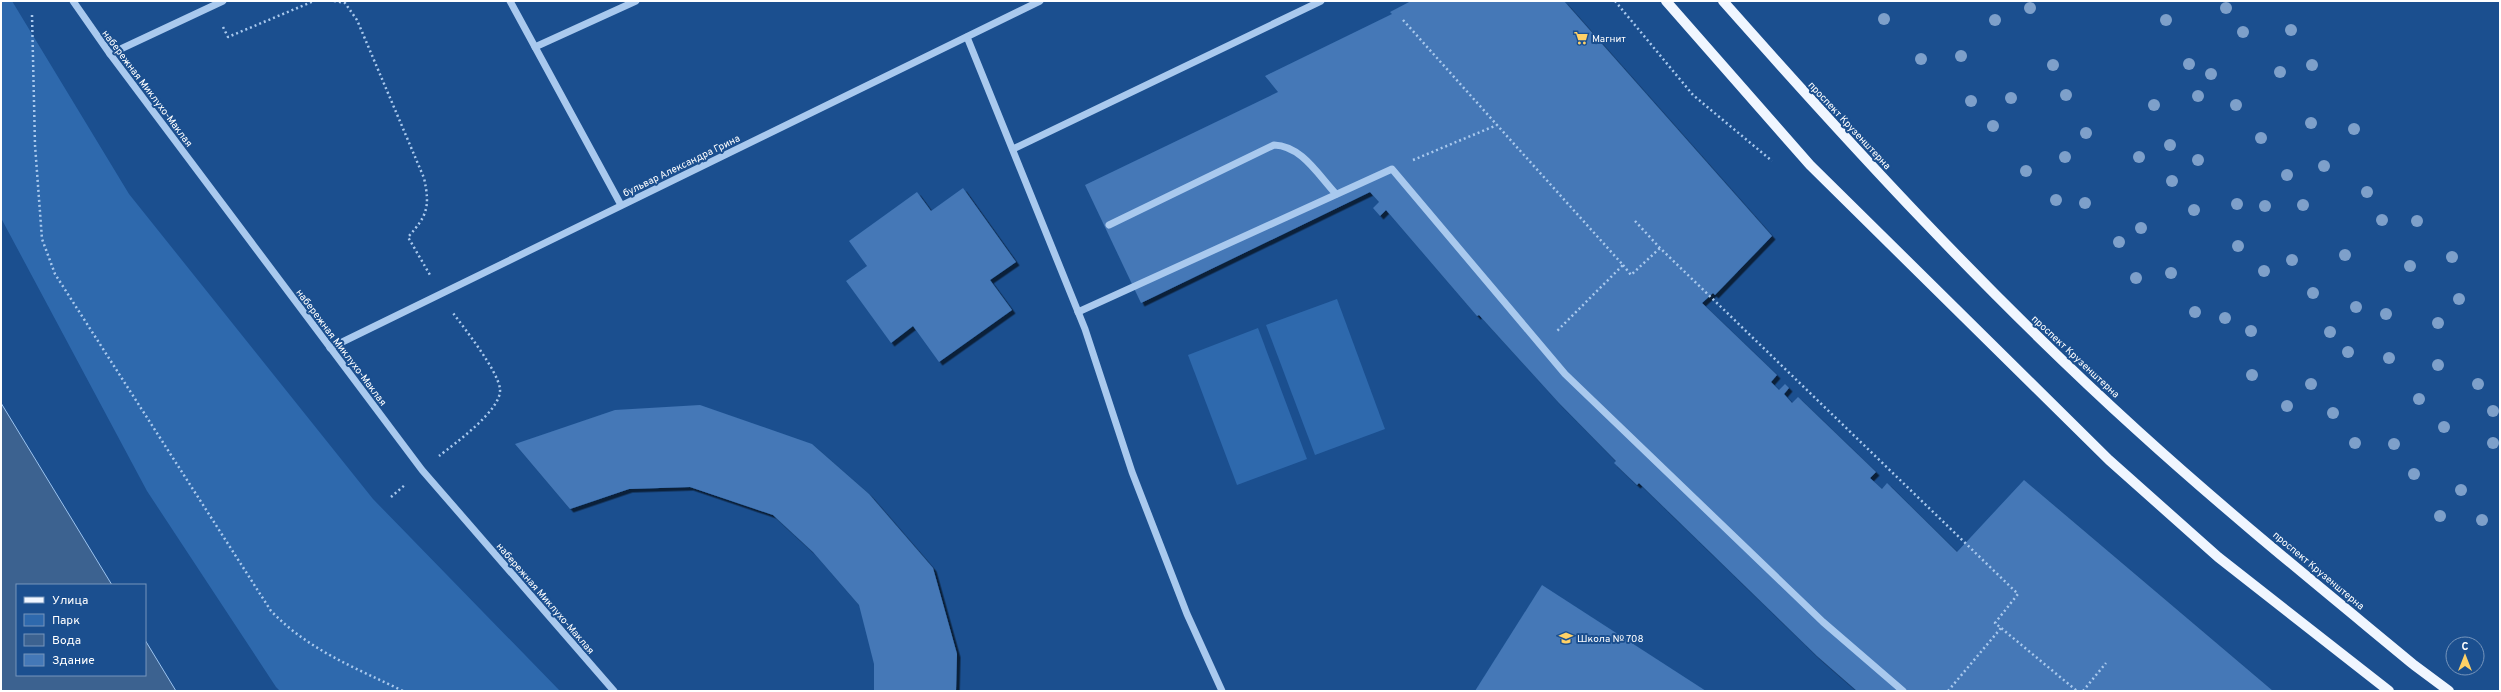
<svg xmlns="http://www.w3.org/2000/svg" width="2501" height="692" viewBox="0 0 2501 692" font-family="Overpass,sans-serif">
	<defs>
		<filter id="shadow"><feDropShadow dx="3.5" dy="3.5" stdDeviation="0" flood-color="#0009"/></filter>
	</defs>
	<rect width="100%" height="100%" fill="#1b4f8f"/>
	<g fill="#2e69ad">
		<polygon points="1,1 12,1 129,194 373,499 560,691 280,691 276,687 147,491 1,218"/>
		<polygon points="1337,299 1385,429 1315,455 1266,325"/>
		<polygon points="1258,328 1307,459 1237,485 1188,355"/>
	</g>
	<polygon fill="#3c6290" stroke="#9cc4f0" points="1,403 112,585 17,585 17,675 145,675 145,640 176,691 1,691"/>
	<g fill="#4478b7" filter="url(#shadow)">
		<polygon points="1411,1 1564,1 1772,236 1715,295 1713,293 1702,303 1777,375 1771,382 1779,390 1785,384 1789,388 1784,394 1792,403 1798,397 1876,472 1870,478 1882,489 1887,483 1957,552 2024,480 2273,691 1857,691 1817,656 1639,483 1637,485 1614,463 1616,461 1559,403 1479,315 1477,316 1386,210 1380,216 1373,208 1379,202 1370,192 1141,303 1085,185 1278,92 1265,76 1392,14 1390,12"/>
		<polygon points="963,188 1016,262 990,280 1012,310 939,362 913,326 891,343 846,281 867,266 849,241 917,192 931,211"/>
		<polygon points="700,405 812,444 869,494 933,568 957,654 956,691 874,691 874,664 859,605 813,552 773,515 690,487 629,489 570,509 515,444 615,410"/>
		<polygon points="1542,585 1706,691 1475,691"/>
	</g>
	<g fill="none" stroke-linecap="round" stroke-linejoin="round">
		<g stroke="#a9c9ee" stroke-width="2.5" stroke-dasharray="2 3" stroke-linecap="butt">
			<path d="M334,1L345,3L357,20L424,178C430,206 428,215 408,237L430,275"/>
			<polyline points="1615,1 1693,95 1772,161"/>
			<path d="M32,15L35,145L42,239L55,274L271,611C310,651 354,667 403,691"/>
			<polyline points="1403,20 1497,125"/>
			<polyline points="223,27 228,37 314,1"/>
			<polyline points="1413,160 1497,125 1623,265 1557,331"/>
			<polyline points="1635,221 1660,248 2018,594 1995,623 2077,691"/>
			<polyline points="1623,265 1631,275 1660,248"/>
			<path d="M439,456C454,444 502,410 500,389C498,371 465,329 453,313"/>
			<polyline points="391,497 406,484"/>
			<polyline points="1948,691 2001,628"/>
			<polyline points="2083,691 2106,663"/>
		</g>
		<g stroke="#a9c9ee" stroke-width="7">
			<polyline points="73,1 110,54 422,470 614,691"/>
			<polyline points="510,1 621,205"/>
			<polyline points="967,37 1085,329 1132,472 1187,614 1222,691"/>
			<polyline points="535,47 636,1"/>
			<polyline points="110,54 223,1"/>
			<polyline points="1013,149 1321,1"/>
			<path d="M1109,225L1274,145C1302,146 1318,175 1336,194"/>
			<polyline points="1078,312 1392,169 1565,374 1823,622 1903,691"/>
			<polyline points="330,348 1040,1"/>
		</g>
		<g stroke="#f0f6ff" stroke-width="10">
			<polyline points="1666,1 1810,165 2109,460 2218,557 2389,691"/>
			<path d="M1723,1C1855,150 1990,297 2138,431C2227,512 2321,588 2414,665L2449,691"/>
		</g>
	</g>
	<g fill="#7ea0ca">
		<circle cx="2030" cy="8" r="6"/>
		<circle cx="2226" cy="8" r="6"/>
		<circle cx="1884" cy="19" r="6"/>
		<circle cx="1995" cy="20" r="6"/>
		<circle cx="2166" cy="20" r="6"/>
		<circle cx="2291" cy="30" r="6"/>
		<circle cx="2243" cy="32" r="6"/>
		<circle cx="1961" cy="56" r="6"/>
		<circle cx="1921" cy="59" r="6"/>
		<circle cx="2189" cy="64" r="6"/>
		<circle cx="2053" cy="65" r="6"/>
		<circle cx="2312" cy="65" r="6"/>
		<circle cx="2280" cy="72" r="6"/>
		<circle cx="2211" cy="74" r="6"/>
		<circle cx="2066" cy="95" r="6"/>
		<circle cx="2198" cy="96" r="6"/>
		<circle cx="2011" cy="98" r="6"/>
		<circle cx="1971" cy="101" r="6"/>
		<circle cx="2154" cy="105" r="6"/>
		<circle cx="2236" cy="105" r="6"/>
		<circle cx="2311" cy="123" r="6"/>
		<circle cx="1993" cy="126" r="6"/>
		<circle cx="2354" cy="129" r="6"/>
		<circle cx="2086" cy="133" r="6"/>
		<circle cx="2261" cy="138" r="6"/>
		<circle cx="2170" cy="145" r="6"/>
		<circle cx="2065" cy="157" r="6"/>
		<circle cx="2139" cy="157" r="6"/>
		<circle cx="2198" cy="160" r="6"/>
		<circle cx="2324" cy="166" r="6"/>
		<circle cx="2026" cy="171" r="6"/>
		<circle cx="2287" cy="175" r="6"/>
		<circle cx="2172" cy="181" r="6"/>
		<circle cx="2367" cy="192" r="6"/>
		<circle cx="2056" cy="200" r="6"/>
		<circle cx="2085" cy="203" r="6"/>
		<circle cx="2237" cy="204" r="6"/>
		<circle cx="2303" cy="205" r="6"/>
		<circle cx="2265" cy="206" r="6"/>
		<circle cx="2194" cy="210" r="6"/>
		<circle cx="2382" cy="220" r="6"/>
		<circle cx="2417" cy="221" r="6"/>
		<circle cx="2141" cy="228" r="6"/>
		<circle cx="2119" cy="242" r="6"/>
		<circle cx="2238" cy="246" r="6"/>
		<circle cx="2345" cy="255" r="6"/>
		<circle cx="2452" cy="257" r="6"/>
		<circle cx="2292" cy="260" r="6"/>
		<circle cx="2410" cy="266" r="6"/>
		<circle cx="2264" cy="271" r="6"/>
		<circle cx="2171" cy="273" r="6"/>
		<circle cx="2136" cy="278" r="6"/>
		<circle cx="2313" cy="293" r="6"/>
		<circle cx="2459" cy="299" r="6"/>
		<circle cx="2356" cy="307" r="6"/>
		<circle cx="2195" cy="312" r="6"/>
		<circle cx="2386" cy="314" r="6"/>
		<circle cx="2225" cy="318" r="6"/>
		<circle cx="2438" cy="323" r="6"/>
		<circle cx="2251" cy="331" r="6"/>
		<circle cx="2330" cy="332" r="6"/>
		<circle cx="2348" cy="352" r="6"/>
		<circle cx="2389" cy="358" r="6"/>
		<circle cx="2438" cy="365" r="6"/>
		<circle cx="2252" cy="375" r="6"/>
		<circle cx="2311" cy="384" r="6"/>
		<circle cx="2478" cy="384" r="6"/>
		<circle cx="2419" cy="399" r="6"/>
		<circle cx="2287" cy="406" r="6"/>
		<circle cx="2493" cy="411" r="6"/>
		<circle cx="2333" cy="413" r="6"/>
		<circle cx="2444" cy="427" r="6"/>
		<circle cx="2355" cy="443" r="6"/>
		<circle cx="2493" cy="443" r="6"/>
		<circle cx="2394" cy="444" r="6"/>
		<circle cx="2414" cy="474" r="6"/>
		<circle cx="2461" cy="490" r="6"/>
		<circle cx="2440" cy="516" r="6"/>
		<circle cx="2482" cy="520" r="6"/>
	</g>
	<defs>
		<symbol id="supermarket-bare" viewBox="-9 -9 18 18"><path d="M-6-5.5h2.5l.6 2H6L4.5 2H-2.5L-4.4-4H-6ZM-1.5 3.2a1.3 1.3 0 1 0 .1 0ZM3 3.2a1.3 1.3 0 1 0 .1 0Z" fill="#ffd166" stroke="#1b4f8f" stroke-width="2.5" paint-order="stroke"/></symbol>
		<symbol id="school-bare" viewBox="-9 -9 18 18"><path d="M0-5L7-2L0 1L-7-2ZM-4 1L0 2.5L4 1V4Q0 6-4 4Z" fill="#ffd166" stroke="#1b4f8f" stroke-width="2.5" paint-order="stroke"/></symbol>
	</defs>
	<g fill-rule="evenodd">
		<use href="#supermarket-bare" x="1571" y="28" width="20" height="20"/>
		<use href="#school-bare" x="1556" y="628" width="20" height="20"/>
	</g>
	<g text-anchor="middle" stroke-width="4" stroke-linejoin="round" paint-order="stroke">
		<g font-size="10" fill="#fff" stroke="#1b4f8f" text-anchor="start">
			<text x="1592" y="42">Магнит</text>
			<text x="1577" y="642">Школа № 708</text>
		</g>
		<g font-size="10" fill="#fff" stroke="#1b4f8f">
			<text transform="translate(148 88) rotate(53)" y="4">набережная Миклухо-Маклая</text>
			<text transform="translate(1850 125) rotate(47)" y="4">проспект Крузенштерна</text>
			<text transform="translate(681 165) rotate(-26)" y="4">бульвар Александра Грина</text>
			<text transform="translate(342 347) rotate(53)" y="4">набережная Миклухо-Маклая</text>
			<text transform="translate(2076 356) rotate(43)" y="4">проспект Крузенштерна</text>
			<text transform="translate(2319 570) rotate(40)" y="4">проспект Крузенштерна</text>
			<text transform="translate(546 598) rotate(49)" y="4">набережная Миклухо-Маклая</text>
		</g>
	</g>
	<rect width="2501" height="692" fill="none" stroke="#ffffff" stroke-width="4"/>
	<rect x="16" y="584" width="130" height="92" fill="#1b4f8f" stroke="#7695bc"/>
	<rect x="24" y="597" width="20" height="6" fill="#f0f6ff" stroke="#7695bc"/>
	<text x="52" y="604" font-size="12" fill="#ffffff">Улица</text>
	<rect x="24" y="614" width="20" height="12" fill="#2e69ad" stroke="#7695bc"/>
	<text x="52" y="624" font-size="12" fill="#ffffff">Парк</text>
	<rect x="24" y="634" width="20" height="12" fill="#3c6290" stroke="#7695bc"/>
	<text x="52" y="644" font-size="12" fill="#ffffff">Вода</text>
	<rect x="24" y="654" width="20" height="12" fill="#4478b7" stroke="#7695bc"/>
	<text x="52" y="664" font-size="12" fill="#ffffff">Здание</text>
	<g transform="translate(2465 656)"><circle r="19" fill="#1b4f8f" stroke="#7695bc"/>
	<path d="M0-3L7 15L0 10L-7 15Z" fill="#ffd166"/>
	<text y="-6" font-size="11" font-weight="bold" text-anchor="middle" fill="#ffffff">С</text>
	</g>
</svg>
